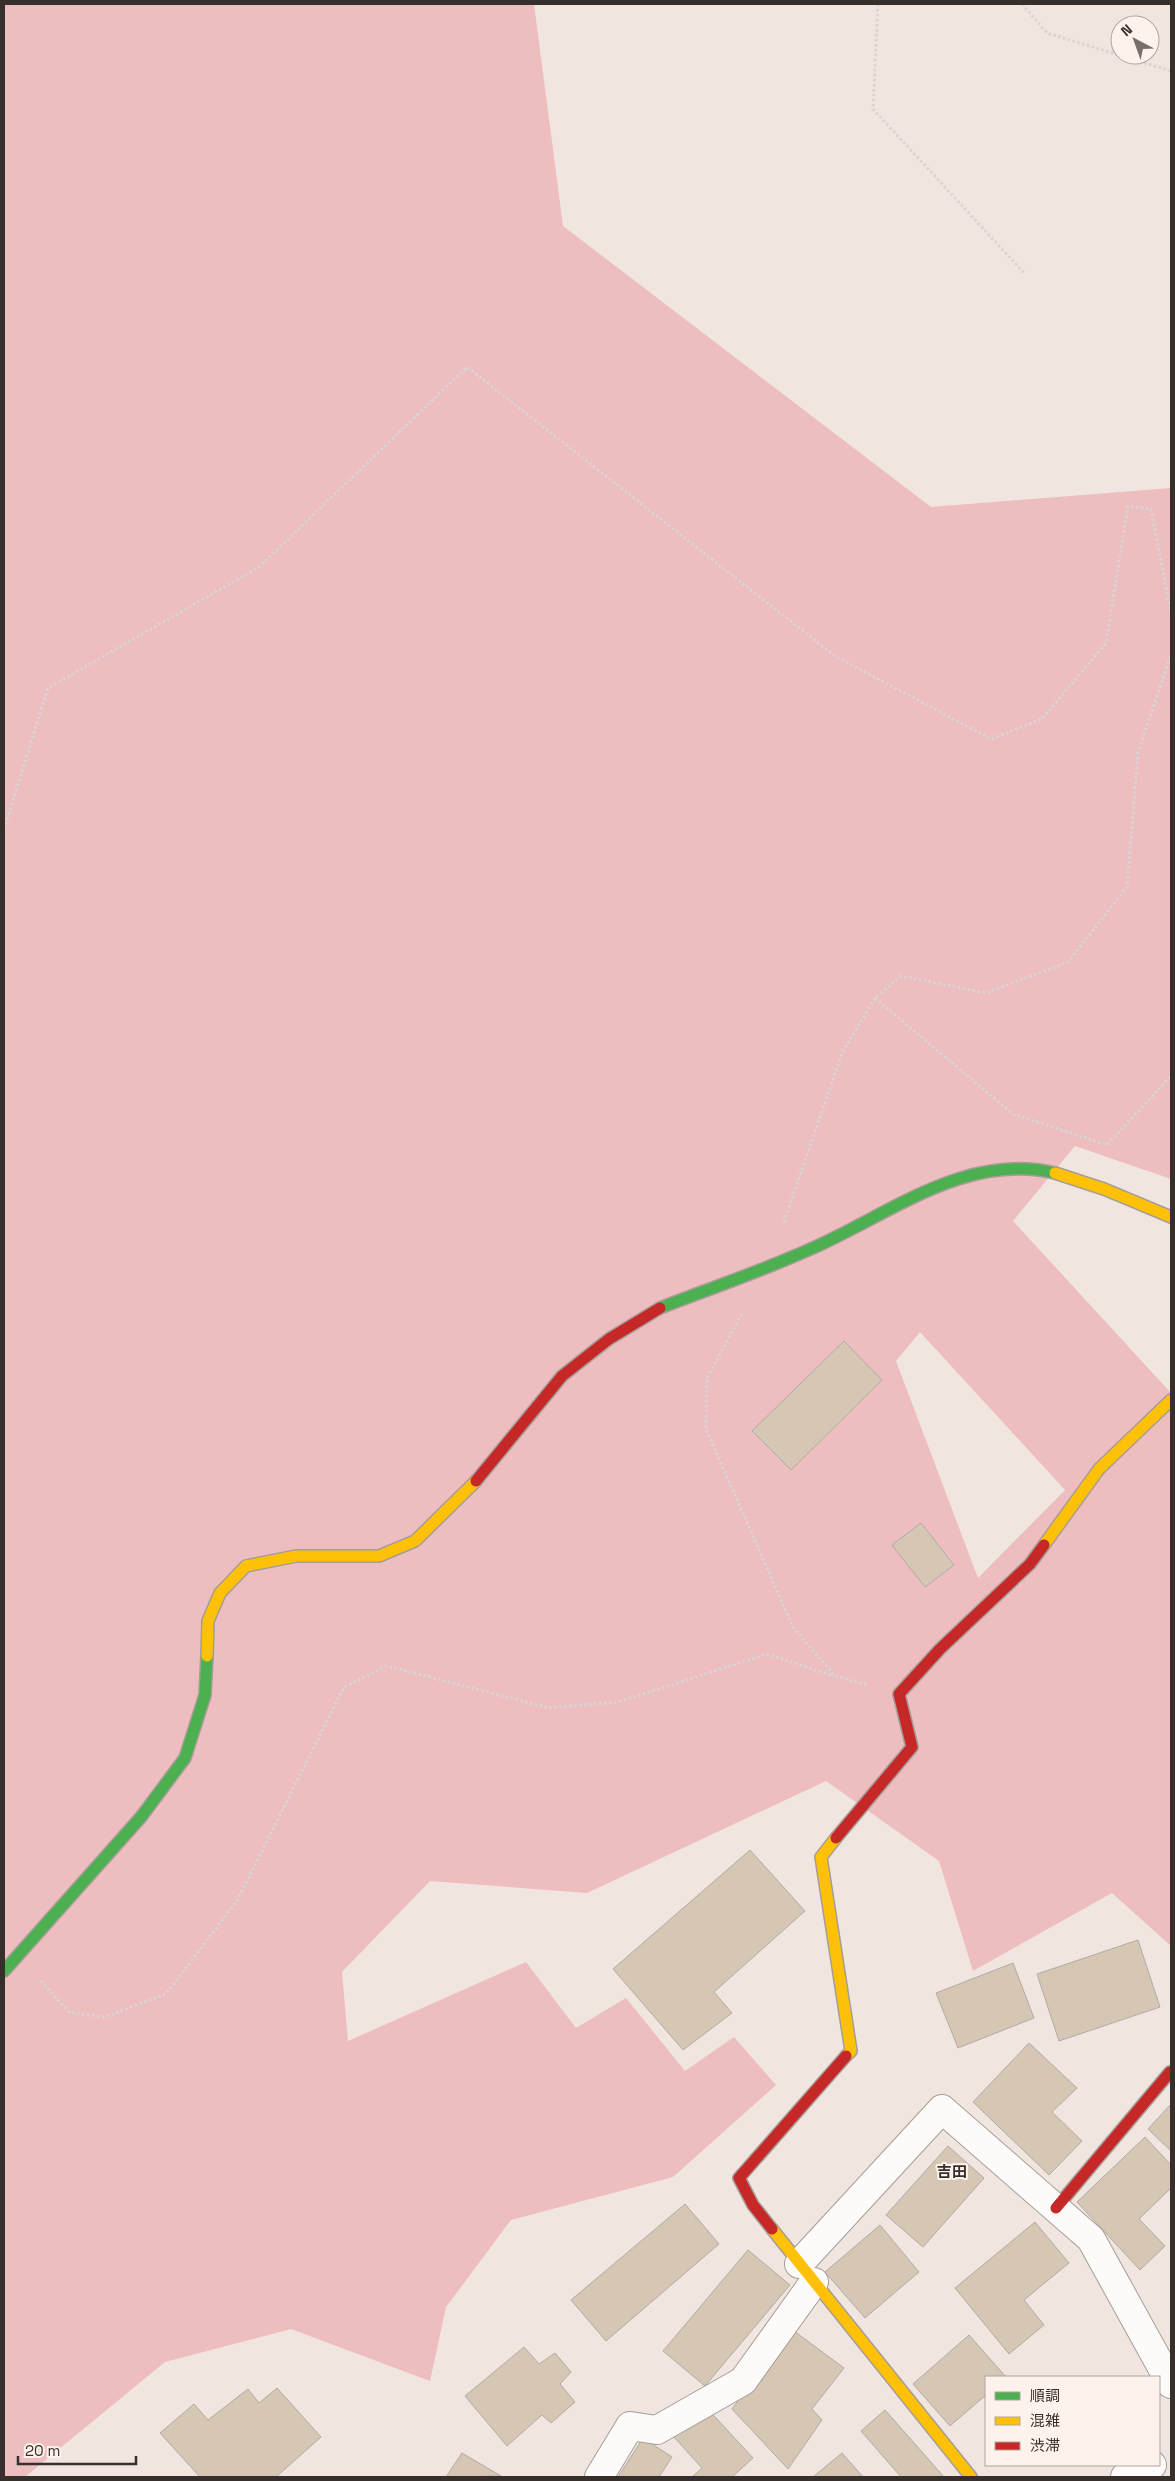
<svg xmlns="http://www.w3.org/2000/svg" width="1175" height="2481" viewBox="0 0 1175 2481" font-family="'Space Grotesk','Noto Sans JP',sans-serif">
	<rect width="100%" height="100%" fill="#f0e6df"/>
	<path fill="#eebdbf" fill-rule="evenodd" d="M4,4H534L563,226L931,507L1171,488V1179L1075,1146L1013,1221L1171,1393V1946L1112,1893L973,1971L939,1861L826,1781L587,1893L430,1881L342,1972L348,2041L526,1962L576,2028L626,1998L685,2071L734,2037L776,2085L673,2177L511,2220L446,2307L430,2381L291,2329L165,2362L25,2477H4ZM920,1332L1065,1490L978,1578L896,1361Z"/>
	<g fill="#d5c7b4" stroke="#b1aba5">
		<polygon points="844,1341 882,1380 791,1470 752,1431"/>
		<polygon points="921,1523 954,1565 925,1587 892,1545"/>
		<polygon points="750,1850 805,1911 714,1992 732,2013 683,2050 613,1969"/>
		<polygon points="1138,1940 1160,2007 1059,2041 1037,1974"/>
		<polygon points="1013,1963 1034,2018 958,2048 936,1993"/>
		<polygon points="1029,2043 1077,2088 1052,2112 1082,2141 1049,2175 973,2102"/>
		<polygon points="1171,2104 1171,2151 1148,2129"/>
		<polygon points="1145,2137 1171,2165 1171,2188 1139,2219 1165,2246 1140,2270 1077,2202"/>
		<polygon points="948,2146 984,2178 923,2247 886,2215"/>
		<polygon points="685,2204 719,2244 606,2341 571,2300"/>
		<polygon points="1035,2222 1069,2263 1024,2300 1044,2325 1009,2354 955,2288"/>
		<polygon points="880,2225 919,2272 865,2318 825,2272"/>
		<polygon points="748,2250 790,2285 705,2386 663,2351"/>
		<polygon points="790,2328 844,2368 812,2409 822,2420 788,2469 732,2409"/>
		<polygon points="969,2335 1006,2377 986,2377 986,2395 950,2426 913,2384"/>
		<polygon points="524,2347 539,2364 555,2353 571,2372 560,2384 575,2402 551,2423 542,2415 507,2446 465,2396"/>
		<polygon points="277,2388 321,2437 276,2477 200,2477 160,2433 194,2404 208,2420 248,2389 259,2403"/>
		<polygon points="704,2405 753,2458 732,2477 692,2477 702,2468 672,2435"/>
		<polygon points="885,2410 944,2477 901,2477 861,2431"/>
		<polygon points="643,2438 672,2457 659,2477 618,2477"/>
		<polygon points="462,2453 501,2476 446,2477"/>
		<polygon points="842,2453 863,2477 813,2477"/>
	</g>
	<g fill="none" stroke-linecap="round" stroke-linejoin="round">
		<defs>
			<g id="street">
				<polyline points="799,2264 942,2109 1091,2239 1171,2384"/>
				<polyline points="599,2477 630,2426 657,2430 743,2381 814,2282"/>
				<polyline points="1125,2477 1152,2465"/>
			</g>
			<g id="fast">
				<path d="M660,1308C711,1288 765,1270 815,1247C891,1213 967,1152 1055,1173"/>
				<polyline points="4,1971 141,1817 185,1758 205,1695 207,1656"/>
			</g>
			<g id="slow">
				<polyline points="1055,1173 1104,1189 1171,1217"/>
				<polyline points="1044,1545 1099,1469 1171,1400"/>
				<polyline points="207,1656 208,1621 220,1593 246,1566 296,1556 379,1556 415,1541 476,1481"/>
				<polyline points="836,1838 821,1857 851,2051 846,2056"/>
				<polyline points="772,2229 971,2477"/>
			</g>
			<g id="jam">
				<polyline points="476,1481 562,1376 609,1339 660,1308"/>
				<polyline points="836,1838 912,1747 899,1694 940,1649 1030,1564 1044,1545"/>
				<polyline points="1056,2208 1170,2072"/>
				<polyline points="772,2229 753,2205 739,2178 846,2056"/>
			</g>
		</defs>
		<use href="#street" stroke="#a59d98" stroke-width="30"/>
		<use href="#fast" stroke="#a59d98" stroke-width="14"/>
		<use href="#slow" stroke="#a59d98" stroke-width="14"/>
		<use href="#jam" stroke="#a59d98" stroke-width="14"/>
		<g stroke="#d8d5d3" stroke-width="3" stroke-dasharray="2.5 2.5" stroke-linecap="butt">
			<polyline points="878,4 873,109 1025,274"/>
			<polyline points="1022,4 1047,33 1171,71"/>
			<polyline points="4,829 48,688 259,567 467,367 835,656 991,739 1042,719 1106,643 1128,506 1151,509 1171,613"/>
			<polyline points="875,998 1013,1114 1107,1145 1171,1076"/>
			<polyline points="784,1222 842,1053 875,998 901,976 986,993 1068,962 1127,887 1138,752 1171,655"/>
			<polyline points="742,1314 707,1378 706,1429 793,1627 835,1676 867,1685"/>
			<polyline points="41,1981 69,2012 104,2017 166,1994 237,1901 344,1687 387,1666 549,1708 618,1702 767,1654 834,1676"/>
		</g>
		<use href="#street" stroke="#fdfbfa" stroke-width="28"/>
		<use href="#fast" stroke="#4caf50" stroke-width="11"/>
		<use href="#slow" stroke="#ffc107" stroke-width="11"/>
		<use href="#jam" stroke="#c62828" stroke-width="11"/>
	</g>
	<g text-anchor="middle" stroke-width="4" stroke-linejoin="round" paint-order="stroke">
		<g font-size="15" font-weight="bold" fill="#362f2b" stroke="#fef3ec">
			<text x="952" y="2177">吉田</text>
		</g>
	</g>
	<rect width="1175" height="2481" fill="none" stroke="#362f2b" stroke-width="10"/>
	<rect x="985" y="2376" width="175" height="90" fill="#fef3ec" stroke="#aea59f"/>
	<rect x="995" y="2392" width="25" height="8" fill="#4caf50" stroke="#aea59f"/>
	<text x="1030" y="2401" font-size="15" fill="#362f2b">順調</text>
	<rect x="995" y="2417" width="25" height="8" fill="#ffc107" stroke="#aea59f"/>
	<text x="1030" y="2426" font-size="15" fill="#362f2b">混雑</text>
	<rect x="995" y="2442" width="25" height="8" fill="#c62828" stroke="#aea59f"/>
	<text x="1030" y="2451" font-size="15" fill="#362f2b">渋滞</text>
	<g transform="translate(1135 40) rotate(319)"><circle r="24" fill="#fef3ec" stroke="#aea59f"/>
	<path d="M0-4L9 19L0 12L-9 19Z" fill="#776f6a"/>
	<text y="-8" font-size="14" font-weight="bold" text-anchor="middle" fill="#362f2b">N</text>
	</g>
	<path d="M18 2456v8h118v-8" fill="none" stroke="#362f2b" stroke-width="2.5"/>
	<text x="25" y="2456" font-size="15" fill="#362f2b" stroke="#fef3ec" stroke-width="4" paint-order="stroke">20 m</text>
</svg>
